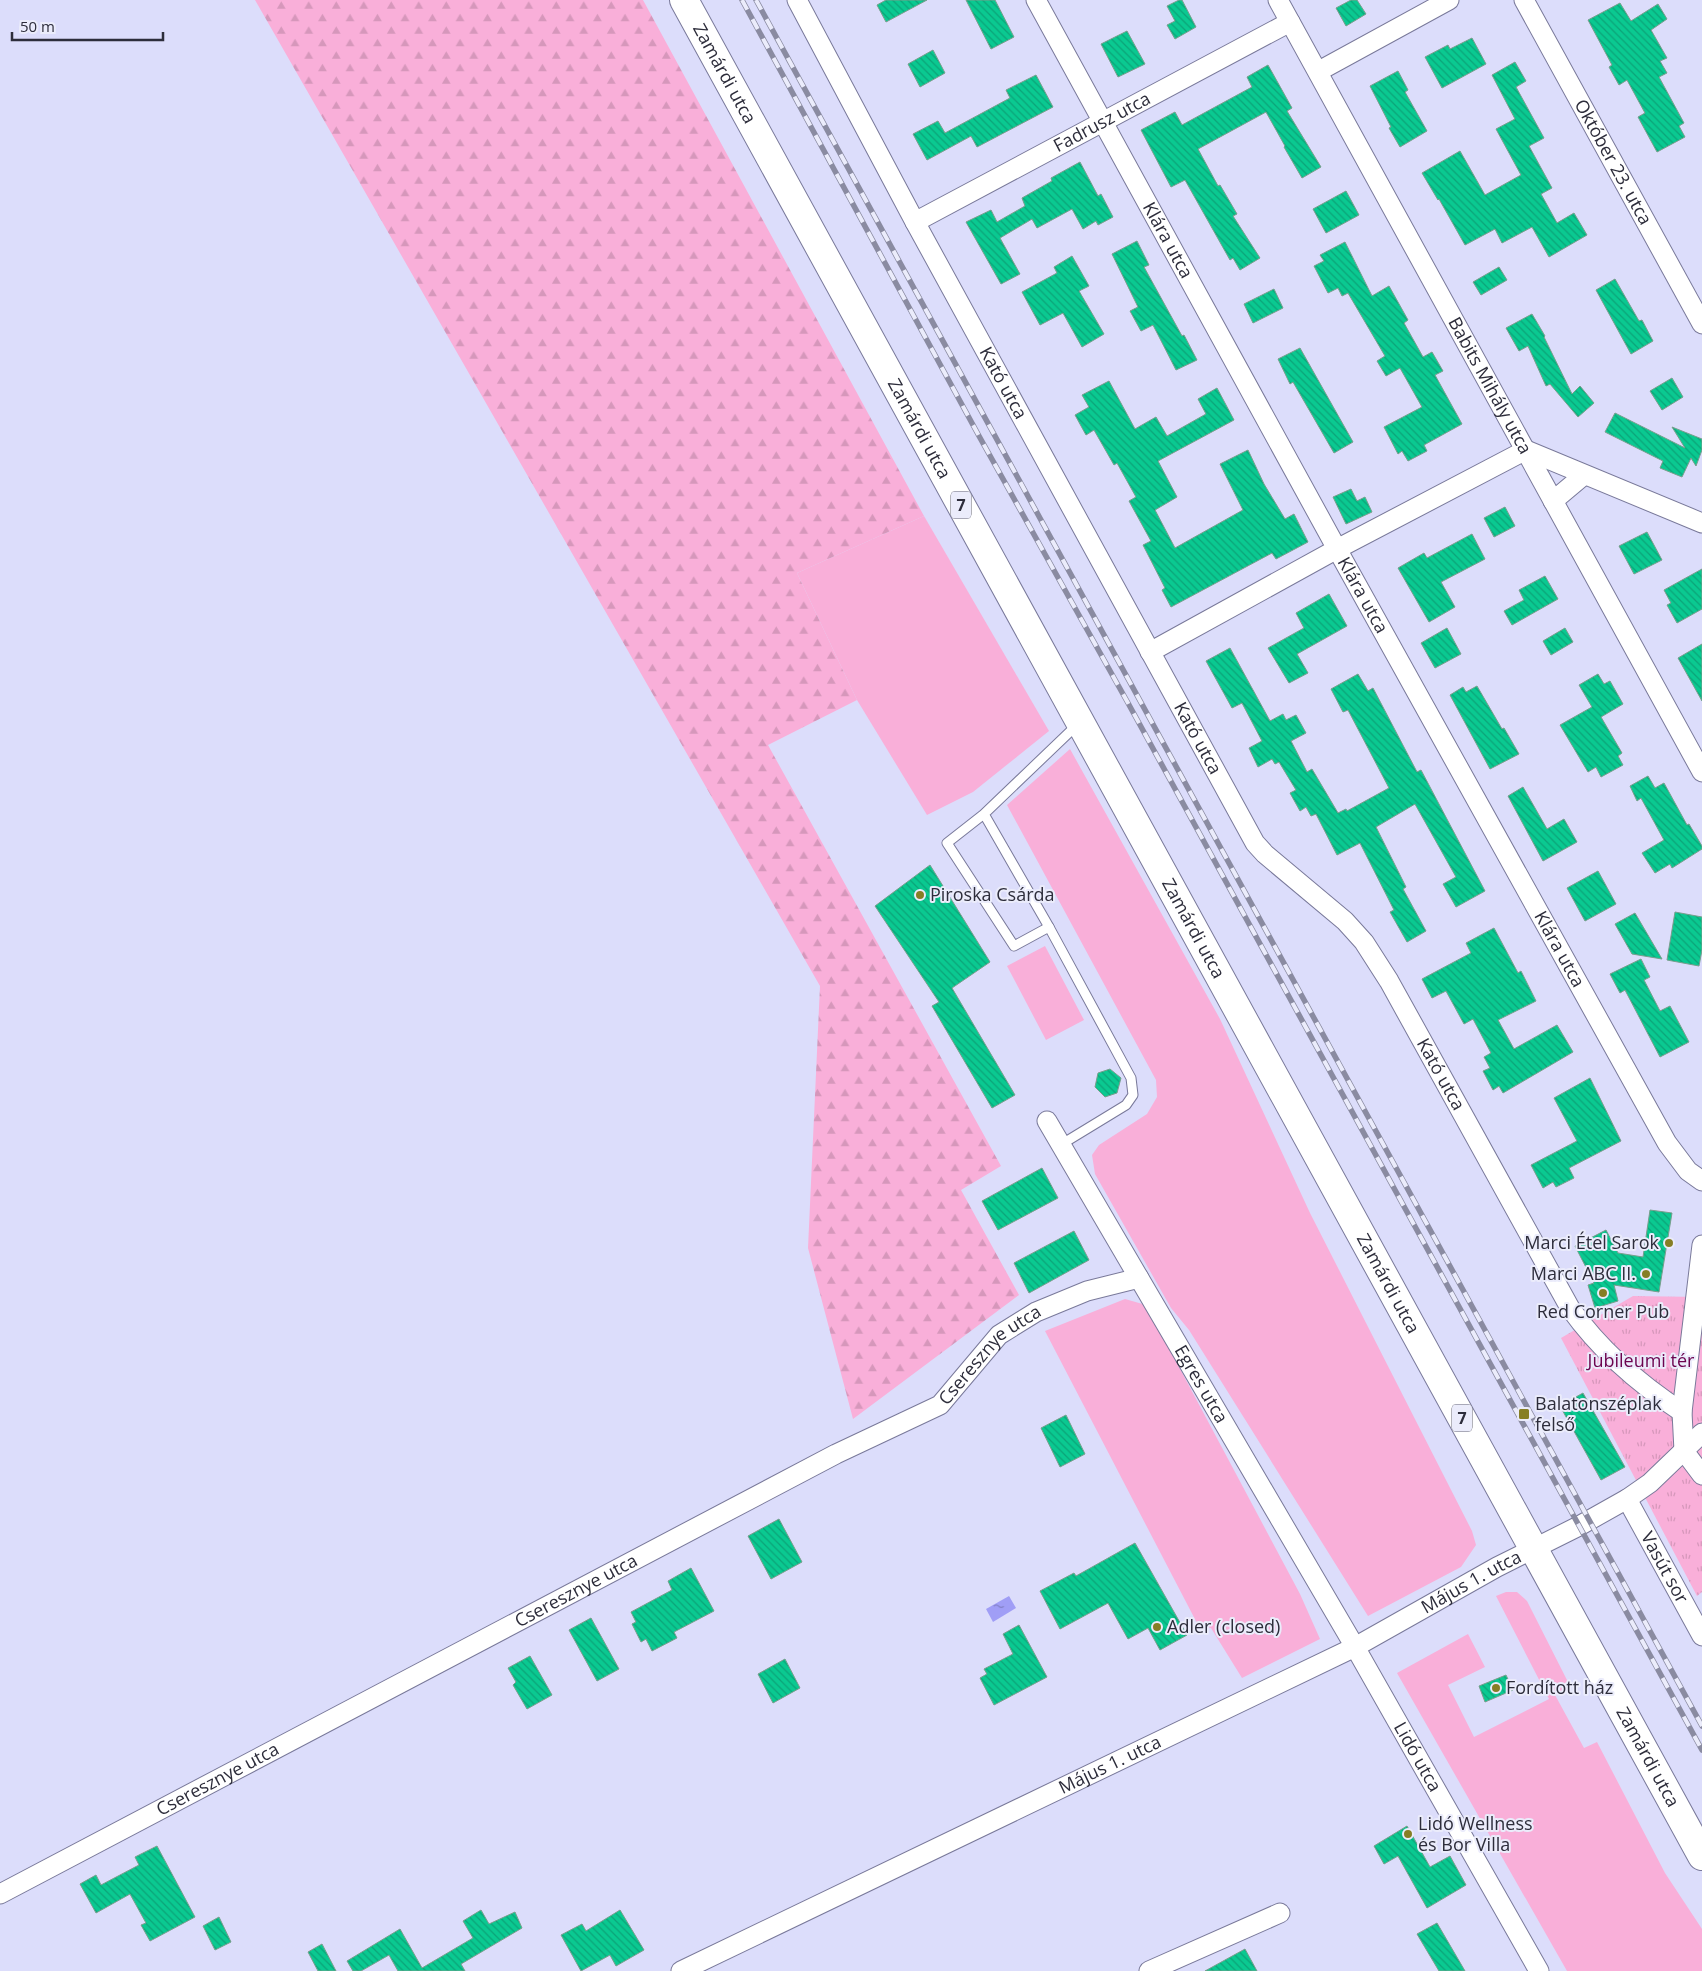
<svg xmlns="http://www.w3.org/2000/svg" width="1702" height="1971" viewBox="0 0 1702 1971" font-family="'Open Sans',sans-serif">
	<defs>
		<pattern id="forest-firs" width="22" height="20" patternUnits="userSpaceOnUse" patternTransform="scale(1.25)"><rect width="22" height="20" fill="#f9afd9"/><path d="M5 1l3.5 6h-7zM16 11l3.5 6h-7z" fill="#d697bb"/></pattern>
		<pattern id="park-tufts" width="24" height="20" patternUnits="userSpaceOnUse" patternTransform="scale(1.25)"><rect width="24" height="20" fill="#f9afd9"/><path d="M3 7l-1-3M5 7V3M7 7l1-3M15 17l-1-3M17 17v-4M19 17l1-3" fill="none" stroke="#d697bb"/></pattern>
		<pattern id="water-ripples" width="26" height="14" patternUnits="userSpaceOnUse" patternTransform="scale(1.25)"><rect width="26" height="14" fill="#a09ef6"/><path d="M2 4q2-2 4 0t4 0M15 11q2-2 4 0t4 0" fill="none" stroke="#8381c8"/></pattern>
		<pattern id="building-back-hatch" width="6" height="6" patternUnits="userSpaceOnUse" patternTransform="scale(1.25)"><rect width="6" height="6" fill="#0ac991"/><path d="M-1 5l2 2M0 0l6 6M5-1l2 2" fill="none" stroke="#0ba478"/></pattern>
	</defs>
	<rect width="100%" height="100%" fill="#dcddfb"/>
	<g fill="#f9afd9">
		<polygon points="924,516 1049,731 973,792 927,815 857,700 797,573"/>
		<polygon points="1070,749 1220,1019 1310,1213 1472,1531 1476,1545 1461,1567 1368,1616 1189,1330 1171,1308 1095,1174 1092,1155 1099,1145 1147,1114 1157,1097 1156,1080 1007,805"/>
		<polygon points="1045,946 1084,1020 1046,1040 1007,966"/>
		<polygon points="1125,1299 1146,1305 1300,1594 1320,1639 1242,1678 1211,1628 1198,1625 1045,1331"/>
		<polygon points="1506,1592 1517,1592 1527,1601 1570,1686 1555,1695 1584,1748 1597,1742 1665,1873 1702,1929 1702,1971 1567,1971 1397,1673 1468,1634 1485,1667 1448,1685 1474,1737 1549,1699 1496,1596"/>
	</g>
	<polygon fill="url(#forest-firs)" points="255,0 643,0 924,516 797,573 857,700 768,745 1001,1166 961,1190 1019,1295 853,1419 808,1248 820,986"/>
	<polygon fill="url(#park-tufts)" points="1633,1296 1702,1297 1702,1592 1697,1596 1561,1338"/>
	<polygon fill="url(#water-ripples)" points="1009,1596 1016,1608 993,1622 986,1609"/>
	<g fill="url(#building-back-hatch)" stroke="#789e8c">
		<polygon points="886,0 927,0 886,22 877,5"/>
		<polygon points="966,0 995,0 1014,37 991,49"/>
		<polygon points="1179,0 1182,0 1196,27 1175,39 1167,25 1175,21 1167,6"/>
		<polygon points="1351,0 1357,0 1366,14 1346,26 1336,8"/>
		<polygon points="1620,3 1631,21 1658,4 1667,19 1651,30 1667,58 1660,61 1667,73 1659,77 1684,123 1679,126 1685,137 1657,152 1638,117 1645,113 1627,80 1619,85 1609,67 1612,65 1588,20"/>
		<polygon points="1127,31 1145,64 1118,77 1101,44"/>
		<polygon points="1472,38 1486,64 1442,88 1425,57 1448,45 1450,49"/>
		<polygon points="933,50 945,73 920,87 908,64"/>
		<polygon points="1515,62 1526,81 1516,87 1544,138 1529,146 1552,188 1541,194 1557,223 1574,213 1587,235 1549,257 1532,227 1502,243 1495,229 1465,245 1439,199 1438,200 1422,173 1460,151 1485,195 1521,175 1496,129 1515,119 1492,75"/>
		<polygon points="1268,65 1292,108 1287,111 1321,167 1302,178 1284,147 1285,146 1266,112 1198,149 1218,186 1220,185 1237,214 1233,216 1260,258 1240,270 1233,258 1230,260 1185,180 1171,187 1141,130 1175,112 1182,125 1252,87 1247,77"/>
		<polygon points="1398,71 1408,90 1405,92 1427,131 1400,147 1389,128 1391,127 1370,86"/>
		<polygon points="1036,75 1053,107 977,147 971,136 927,160 913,134 938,121 945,133 1010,98 1006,90"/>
		<polygon points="1080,162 1098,196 1101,194 1113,217 1098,225 1096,221 1083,229 1072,209 1037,228 1032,219 1000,238 1020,274 1001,284 966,222 991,210 997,222 1025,206 1022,198 1052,181 1051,178"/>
		<polygon points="1346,191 1359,215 1326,233 1313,209"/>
		<polygon points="1137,241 1149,265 1144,267 1182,336 1184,335 1197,360 1176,370 1153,325 1141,331 1130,311 1138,307 1112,254"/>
		<polygon points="1345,242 1372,296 1389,286 1408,320 1404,323 1423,357 1432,352 1443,371 1435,375 1462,424 1424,445 1427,451 1408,461 1402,451 1398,454 1384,427 1422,407 1400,368 1386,376 1377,361 1385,356 1348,293 1342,296 1338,288 1328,293 1314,266 1324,261 1320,255"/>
		<polygon points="1072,256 1089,286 1079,291 1104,334 1082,347 1063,313 1040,325 1022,292 1057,273 1054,267"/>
		<polygon points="1499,267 1507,280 1481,295 1473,282"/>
		<polygon points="1615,279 1639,321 1642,320 1653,341 1631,354 1596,290"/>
		<polygon points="1274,289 1283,308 1253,323 1244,304"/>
		<polygon points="1532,314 1545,336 1544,337 1572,394 1580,386 1594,403 1578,417 1550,384 1546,386 1528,346 1519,351 1506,328"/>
		<polygon points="1300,348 1353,442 1334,453 1293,382 1290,384 1278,359"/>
		<polygon points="1672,378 1683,397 1662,410 1650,391"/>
		<polygon points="1109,381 1135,429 1156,417 1167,436 1206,414 1198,399 1217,388 1234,420 1158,461 1177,497 1155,510 1175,548 1243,510 1220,464 1248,450 1264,484 1285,519 1294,514 1308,542 1276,559 1272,553 1171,607 1162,590 1165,588 1143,545 1151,541 1129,501 1136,497 1117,463 1114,465 1094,430 1086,435 1075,415 1089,407 1082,395"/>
		<polygon points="1615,413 1685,448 1672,427 1702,439 1702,450 1696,466 1691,458 1682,477 1660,468 1663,461 1605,432"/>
		<polygon points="1351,489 1357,501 1365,497 1372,512 1346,524 1333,497"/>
		<polygon points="1505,507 1515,526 1494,537 1484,518"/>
		<polygon points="1647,532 1662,560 1634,574 1619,546"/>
		<polygon points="1472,534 1485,559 1441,582 1455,607 1429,622 1398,568 1424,553 1427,558"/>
		<polygon points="1702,569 1702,609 1677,623 1667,605 1671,603 1664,590"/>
		<polygon points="1545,576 1558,599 1512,625 1504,611 1524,600 1519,590"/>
		<polygon points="1329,594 1347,626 1297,654 1308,673 1289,683 1268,648 1304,628 1296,613"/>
		<polygon points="1447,628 1461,654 1435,668 1421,643"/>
		<polygon points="1565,628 1573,642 1551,655 1543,641"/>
		<polygon points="1702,644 1702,701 1678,658"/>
		<polygon points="1230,648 1270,721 1283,714 1286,720 1296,715 1306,733 1291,741 1307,772 1312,769 1338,813 1346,809 1347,811 1389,788 1348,710 1343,712 1331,689 1358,674 1368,691 1373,688 1417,772 1421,770 1485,891 1456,907 1443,884 1456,877 1415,804 1376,827 1406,887 1403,889 1426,931 1407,942 1390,912 1394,910 1360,843 1337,855 1316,814 1311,816 1306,807 1300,811 1290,793 1296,790 1279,762 1275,764 1272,759 1258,767 1249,748 1262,741 1242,703 1232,708 1206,661"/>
		<polygon points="1598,674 1604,684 1610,681 1623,704 1601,717 1622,753 1618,756 1623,765 1601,777 1596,767 1588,772 1560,725 1592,707 1579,685"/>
		<polygon points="1477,686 1502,729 1504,728 1519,754 1490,769 1450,695 1463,687 1466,692"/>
		<polygon points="1648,776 1655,788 1664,783 1687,825 1689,824 1702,846 1702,849 1672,868 1670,864 1655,873 1642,853 1664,840 1641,798 1637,801 1630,786"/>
		<polygon points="1523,787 1547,829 1564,819 1577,842 1543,861 1508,796"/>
		<polygon points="930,865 990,962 952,988 1015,1095 992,1108 932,1006 939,1002 875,906"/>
		<polygon points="1598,871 1616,904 1585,921 1567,888"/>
		<polygon points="1675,912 1702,917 1702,950 1699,966 1667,960"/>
		<polygon points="1635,913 1662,959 1632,954 1615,924"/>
		<polygon points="1494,928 1518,973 1521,971 1536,1001 1498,1020 1514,1049 1557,1025 1573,1052 1503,1093 1499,1086 1493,1090 1483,1071 1490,1068 1484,1057 1491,1053 1473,1019 1464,1024 1446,991 1432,998 1422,979 1471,953 1466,943"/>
		<polygon points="1641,959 1650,977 1644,980 1660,1011 1670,1006 1689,1042 1660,1057 1625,990 1620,993 1610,974"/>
		<polygon points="1110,1069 1121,1078 1117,1093 1105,1097 1095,1087 1098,1073"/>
		<polygon points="1590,1078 1621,1141 1569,1168 1574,1178 1556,1187 1553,1182 1543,1188 1531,1165 1577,1141 1554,1098"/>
		<polygon points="1042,1168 1058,1198 998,1230 982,1201"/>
		<polygon points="1650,1210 1672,1213 1659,1292 1614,1285 1618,1301 1595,1308 1588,1285 1594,1283 1575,1246 1606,1230 1618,1253 1643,1257"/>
		<polygon points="1074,1231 1089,1260 1029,1293 1014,1263"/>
		<polygon points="1583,1393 1625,1467 1601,1480 1560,1406"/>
		<polygon points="1066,1415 1085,1454 1060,1467 1041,1428"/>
		<polygon points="779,1519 802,1562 771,1579 748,1536"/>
		<polygon points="1135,1543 1187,1635 1160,1650 1148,1628 1128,1639 1108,1603 1060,1629 1040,1591 1074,1573 1076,1576"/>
		<polygon points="691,1568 714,1611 674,1632 677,1638 652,1651 646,1639 641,1642 632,1624 636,1622 631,1612 672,1590 668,1581"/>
		<polygon points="591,1618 619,1669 597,1681 569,1630"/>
		<polygon points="1019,1625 1047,1677 994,1705 980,1678 987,1674 984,1669 1013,1654 1003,1634"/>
		<polygon points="530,1656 552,1695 527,1709 513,1685 516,1682 508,1668"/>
		<polygon points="785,1659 800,1688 773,1703 758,1674"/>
		<polygon points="1506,1675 1513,1690 1485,1702 1479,1686"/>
		<polygon points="1407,1826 1430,1867 1450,1856 1466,1885 1427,1908 1398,1856 1384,1864 1374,1846"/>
		<polygon points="157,1846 195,1917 150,1941 141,1925 146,1923 130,1894 96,1913 80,1884 96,1875 101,1885 139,1865 135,1857"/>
		<polygon points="481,1910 489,1924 515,1912 522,1928 461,1964 465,1971 398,1971 389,1955 361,1971 353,1971 347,1961 400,1929 422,1968 473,1938 463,1921"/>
		<polygon points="620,1910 644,1950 616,1966 610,1955 581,1971 561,1935 582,1924 586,1931"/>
		<polygon points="219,1917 231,1942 215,1950 203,1926"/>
		<polygon points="1437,1923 1465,1971 1439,1971 1417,1934"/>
		<polygon points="322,1944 336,1971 318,1971 308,1952"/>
		<polygon points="1245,1949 1257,1971 1205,1971"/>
	</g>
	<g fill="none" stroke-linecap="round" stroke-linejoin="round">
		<defs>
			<g id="lane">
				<polyline points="984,814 1049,927 1014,946 947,843 984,814 1078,724"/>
				<polyline points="1049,927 1131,1078 1133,1095 1126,1105 1062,1144"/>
			</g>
			<g id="street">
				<path id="s1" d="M797,0L915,222L1255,843L1265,854L1345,921L1364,942L1389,981L1570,1308C1600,1350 1639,1384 1682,1412"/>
				<path id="s2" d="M1036,0L1337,549L1667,1143L1688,1171L1702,1181"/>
				<path id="s3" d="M1278,0L1702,772"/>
				<path id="s4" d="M1524,0L1702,324"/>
				<polyline points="1319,71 1449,0"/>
				<path id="s5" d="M915,222L1290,22"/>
				<polyline points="1553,501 1584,475"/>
				<polyline points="1150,652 1337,549 1526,450 1702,523"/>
				<path id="s6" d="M1047,1121L1355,1647L1539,1971"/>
				<polyline points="1684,1451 1682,1412 1702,1245"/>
				<polyline points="1684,1451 1702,1475"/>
				<path id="s7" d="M1627,1499L1702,1636"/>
				<path id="s8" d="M0,1894L836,1454L940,1405L999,1335L1036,1312L1087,1291L1139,1278"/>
				<path id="s9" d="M681,1971L1355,1647L1497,1567L1579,1526L1627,1499L1650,1483L1702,1433"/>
				<polyline points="1149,1971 1280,1913"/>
			</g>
			<g id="primary">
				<path id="s10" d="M684,0L1702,1856"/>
			</g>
		</defs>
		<use href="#lane" stroke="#79799a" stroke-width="11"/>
		<use href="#street" stroke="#79799a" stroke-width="21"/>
		<use href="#primary" stroke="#79799a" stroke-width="30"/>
		<use href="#lane" stroke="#fff" stroke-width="9"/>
		<use href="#street" stroke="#fff" stroke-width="19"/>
		<use href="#primary" stroke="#fff" stroke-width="28"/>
		<defs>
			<g id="rail">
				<polyline points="742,0 979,436 1128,703 1702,1750"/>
				<polyline points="756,0 1702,1726"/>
			</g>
		</defs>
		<use href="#rail" stroke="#8a8ba1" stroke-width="5.5"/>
		<use href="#rail" stroke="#ebecfb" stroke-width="4" stroke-dasharray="11" stroke-linecap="butt"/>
	</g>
	<g fill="#867e25" stroke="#ebecfb" stroke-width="2">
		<circle cx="920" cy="895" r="5"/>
		<circle cx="1669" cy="1243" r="5"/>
		<circle cx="1646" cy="1274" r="5"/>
		<circle cx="1603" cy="1293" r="5"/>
		<rect x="1518" y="1408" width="12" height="12" rx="2.5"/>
		<circle cx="1157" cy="1627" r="5"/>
		<circle cx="1496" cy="1688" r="5"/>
		<circle cx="1408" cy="1834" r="5"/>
	</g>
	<g text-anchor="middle" stroke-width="4" stroke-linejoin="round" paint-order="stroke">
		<g fill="#ebecfb" stroke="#666675" stroke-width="1">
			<rect x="951" y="491.5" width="20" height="27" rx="4"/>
			<rect x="1452" y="1404.5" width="20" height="27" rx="4"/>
		</g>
		<g font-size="16" font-weight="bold" fill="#2d2d3b">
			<text x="961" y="511">7</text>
			<text x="1462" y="1424">7</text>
		</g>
		<g font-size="18" fill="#2d2d3b" stroke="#ebecfb">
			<text dy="6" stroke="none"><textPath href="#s10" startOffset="84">Zamárdi utca</textPath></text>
			<text dy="6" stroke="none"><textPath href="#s5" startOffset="212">Fadrusz utca</textPath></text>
			<text dy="6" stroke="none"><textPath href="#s4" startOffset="185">Október 23. utca</textPath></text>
			<text dy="6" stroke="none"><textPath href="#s2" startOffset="274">Klára utca</textPath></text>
			<text dy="6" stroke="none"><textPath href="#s1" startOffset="435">Kató utca</textPath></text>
			<text dy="6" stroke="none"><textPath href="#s3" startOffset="440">Babits Mihály utca</textPath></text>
			<text dy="6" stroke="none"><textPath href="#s10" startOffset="489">Zamárdi utca</textPath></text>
			<text dy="6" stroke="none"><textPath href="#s2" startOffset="679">Klára utca</textPath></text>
			<text dy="6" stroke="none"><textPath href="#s1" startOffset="840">Kató utca</textPath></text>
			<text dy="6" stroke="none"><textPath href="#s10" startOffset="1059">Zamárdi utca</textPath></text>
			<text dy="6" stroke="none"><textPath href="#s2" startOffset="1084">Klára utca</textPath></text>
			<text dy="6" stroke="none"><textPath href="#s1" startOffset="1260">Kató utca</textPath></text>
			<text dy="6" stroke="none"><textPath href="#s10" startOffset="1464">Zamárdi utca</textPath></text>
			<text dy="6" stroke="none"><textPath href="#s8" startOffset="1131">Cseresznye utca</textPath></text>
			<text dy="6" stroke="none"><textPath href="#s6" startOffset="305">Egres utca</textPath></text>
			<text dy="6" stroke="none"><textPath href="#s7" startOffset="78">Vasút sor</textPath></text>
			<text dy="6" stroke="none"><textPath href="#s9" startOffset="881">Május 1. utca</textPath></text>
			<text dy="6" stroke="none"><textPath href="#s8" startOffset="651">Cseresznye utca</textPath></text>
			<text dy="6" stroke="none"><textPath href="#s10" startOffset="2004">Zamárdi utca</textPath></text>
			<text dy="6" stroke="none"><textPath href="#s6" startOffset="736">Lidó utca</textPath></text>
			<text dy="6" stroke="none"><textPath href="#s9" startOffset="476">Május 1. utca</textPath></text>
			<text dy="6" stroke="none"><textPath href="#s8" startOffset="246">Cseresznye utca</textPath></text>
		</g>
		<g font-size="18" fill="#2d2d3b" stroke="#ebecfb" text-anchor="start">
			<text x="930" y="901">Piroska Csárda</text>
			<text x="1659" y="1249" text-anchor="end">Marci Étel Sarok</text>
			<text x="1636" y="1280" text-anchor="end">Marci ABC II.</text>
			<text x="1603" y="1318" text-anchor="middle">Red Corner Pub</text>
			<text x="1535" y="1410">Balatonszéplak<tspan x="1535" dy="21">felső</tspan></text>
			<text x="1167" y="1633">Adler (closed)</text>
			<text x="1506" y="1694">Fordított ház</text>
			<text x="1418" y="1830">Lidó Wellness<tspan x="1418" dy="21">és Bor Villa</tspan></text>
		</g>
		<g font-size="18" fill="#6c044f" stroke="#ebecfb">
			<text x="1641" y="1367">Jubileumi tér</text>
		</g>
	</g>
	<path d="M12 32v8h151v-8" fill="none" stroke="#2d2d3b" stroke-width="2.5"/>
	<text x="20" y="32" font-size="15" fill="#2d2d3b" stroke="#ebecfb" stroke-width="4" paint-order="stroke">50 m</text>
</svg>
